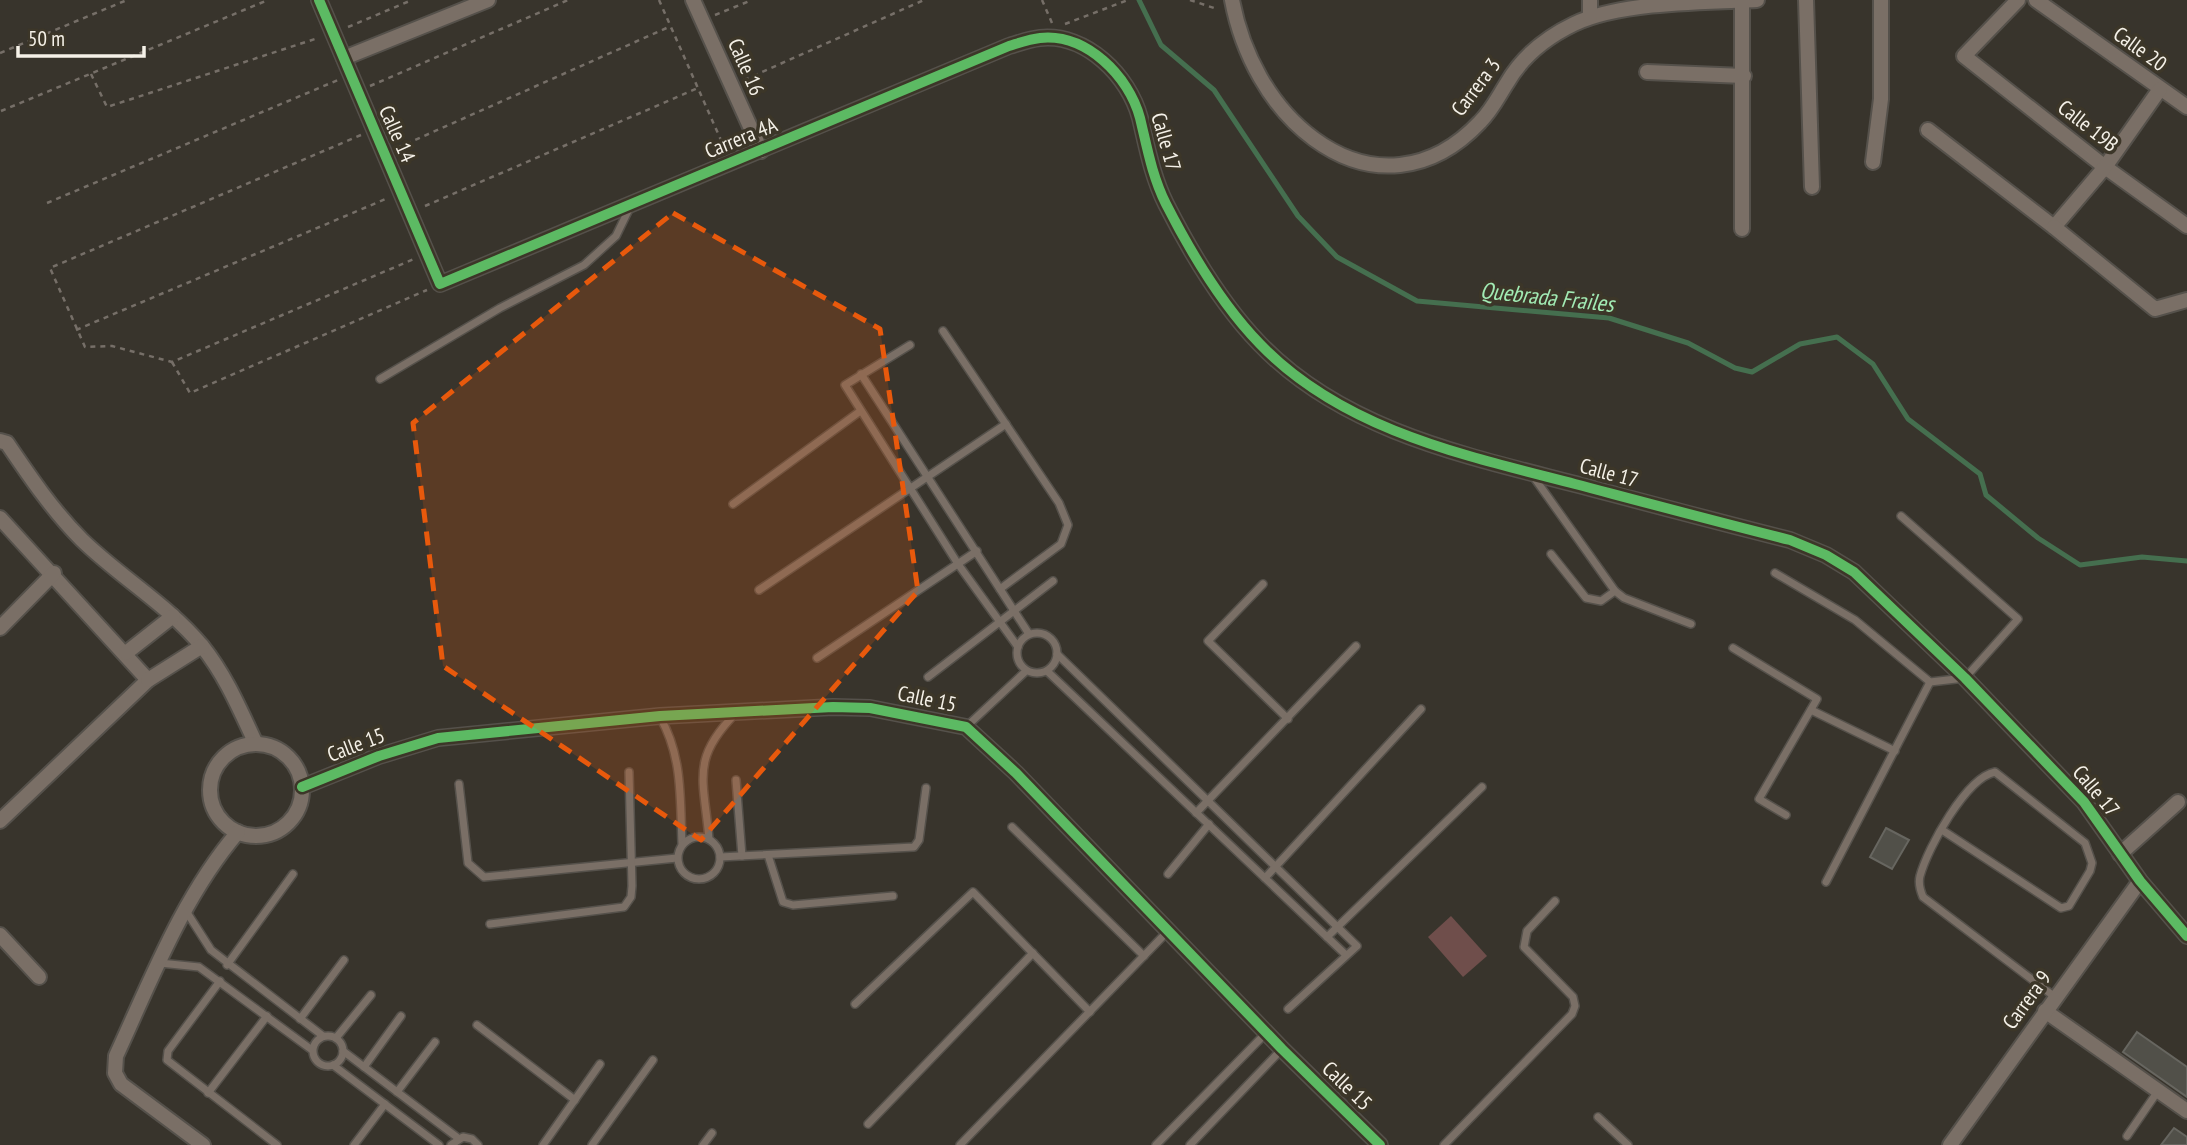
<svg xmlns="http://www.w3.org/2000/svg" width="2187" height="1145" viewBox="0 0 2187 1145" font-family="'PT Sans Narrow',sans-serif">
	<rect width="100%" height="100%" fill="#38342c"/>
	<polygon fill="#6f4e4b" points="1451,916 1487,956 1463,977 1428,937"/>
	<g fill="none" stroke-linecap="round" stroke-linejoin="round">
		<polyline stroke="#456f4f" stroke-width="5" points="1139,0 1161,45 1214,90 1298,216 1337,257 1417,301 1609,318 1688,343 1735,368 1752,372 1800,344 1837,337 1873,364 1908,419 1980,474 1986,495 2038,538 2080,565 2142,557 2187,561"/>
	</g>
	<g fill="#515049" stroke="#676660" stroke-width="2">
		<polygon points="1886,828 1909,840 1892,869 1870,857"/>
		<polygon points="2137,1032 2187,1067 2187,1097 2123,1052"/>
		<polygon points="2174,1128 2187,1137 2187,1145 2161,1145"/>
	</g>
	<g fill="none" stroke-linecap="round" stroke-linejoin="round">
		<defs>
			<g id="lane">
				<polyline points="943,331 1059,503 1068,525 1061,544 1000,589"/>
				<polyline points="910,345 845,385 958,564 1018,647"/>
				<polyline points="861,374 1029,634"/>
				<polyline points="380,379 500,308 584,265 616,236 631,205"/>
				<polyline points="1533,476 1615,591 1624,598 1691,624"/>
				<polyline points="733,504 859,412"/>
				<polyline points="1551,554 1586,598 1601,601 1615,591"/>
				<polyline points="1775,573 1855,620 1930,682 1965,678 2018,619 1901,516"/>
				<polyline points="1263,584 1208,641 1288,719"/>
				<polyline points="759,590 1006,424"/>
				<circle cx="1037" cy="653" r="20"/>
				<polyline points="1733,648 1817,699 1759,799 1786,815"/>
				<polyline points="1057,654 1357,946 1288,1009"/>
				<polyline points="817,658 977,551"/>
				<polyline points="1047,671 1346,955"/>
				<polyline points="928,677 1053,581"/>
				<polyline points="1811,710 1895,751"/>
				<path d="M660,717C683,757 680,800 682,844"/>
				<polyline points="966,727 1026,671"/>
				<polyline points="736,780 742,856"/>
				<polyline points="459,784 468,863 484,877 677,858"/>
				<polyline points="1196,813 1356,646"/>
				<polyline points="1012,827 1144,956"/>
				<path d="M1942,830L2061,908L2069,906L2090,871L2092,863L2085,843L1995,772C1966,778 1928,847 1920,876C1918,884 1920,890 1923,897L2055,997"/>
				<circle cx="699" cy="858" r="21"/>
				<path d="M709,839C704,780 690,759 736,713"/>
				<polyline points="768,855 783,902 793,905 893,896"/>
				<polyline points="720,857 914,847 919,840 926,788"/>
				<polyline points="1168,874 1209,824"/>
				<polyline points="1265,878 1421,709"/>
				<polyline points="1826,882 1930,682"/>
				<polyline points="186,911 211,950 323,1036"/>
				<polyline points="490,924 624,907 631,897 632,886 629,772"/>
				<polyline points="1327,937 1482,787"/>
				<polyline points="160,963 199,967 312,1050"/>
				<polyline points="227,965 293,874"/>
				<polyline points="220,981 168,1051 167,1060 277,1145"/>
				<polyline points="855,1004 973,892 1090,1012"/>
				<polyline points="300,1019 344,960"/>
				<polyline points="477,1025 575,1100"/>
				<circle cx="328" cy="1051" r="15"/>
				<polyline points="336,1038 371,995"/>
				<polyline points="343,1051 458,1138"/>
				<polyline points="333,1065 439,1145"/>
				<polyline points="364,1067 401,1016"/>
				<polyline points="397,1092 435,1042"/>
				<polyline points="208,1093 267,1016"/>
				<polyline points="1598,1117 1628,1145"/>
				<polyline points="868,1124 1033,953"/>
				<polyline points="2127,1136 2158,1091"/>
				<polyline points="354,1145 385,1104"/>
				<polyline points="451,1145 463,1137 472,1139 478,1145"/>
				<polyline points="543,1145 600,1064"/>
				<polyline points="592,1145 653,1060"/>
				<polyline points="703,1145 712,1133"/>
				<polyline points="960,1145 1168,931"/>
				<polyline points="1156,1145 1266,1033"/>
				<polyline points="1190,1145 1282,1049"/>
				<polyline points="1444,1145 1572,1014 1575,1006 1573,997 1524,947 1527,931 1555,901"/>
			</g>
			<g id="street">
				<path d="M319,0L440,284L1009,46C1019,43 1030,39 1040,38C1086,33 1129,76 1140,118C1147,147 1152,176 1166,204C1191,253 1221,304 1260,344C1343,430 1463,455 1575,484C1647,503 1718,522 1790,540L1826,555L1854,572L1965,678L2084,802L2140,881L2187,936"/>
				<polyline points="693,0 761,151"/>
				<path d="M1232,0C1242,53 1270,107 1314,139C1370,180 1432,173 1480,122C1492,110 1498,97 1507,83C1522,57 1547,37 1574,24C1620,2 1705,2 1757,0"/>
				<polyline points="1806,0 1812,187"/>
				<polyline points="2018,0 1964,56 2105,167 2187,226"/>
				<polyline points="2036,0 2187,107"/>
				<polyline points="1590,17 1590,0"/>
				<polyline points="344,58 488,0"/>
				<polyline points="1647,72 1744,76"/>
				<polyline points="1928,130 2054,227 2105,167 2160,89"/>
				<polyline points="1873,162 1881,99 1881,0"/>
				<polyline points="2054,227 2155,309 2187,300"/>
				<polyline points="1742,229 1742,1"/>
				<path d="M0,441L7,443C30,477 53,511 82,540C120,577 168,605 202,646C226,676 240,710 256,744"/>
				<polyline points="0,518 148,680 0,821"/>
				<polyline points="0,628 54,573"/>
				<polyline points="126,653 173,616"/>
				<polyline points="148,680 202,646"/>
				<circle cx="256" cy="790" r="46"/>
				<polyline points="302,787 379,756 438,738 660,716 833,707 870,708 966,727 1016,773 1282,1049 1380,1145"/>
				<polyline points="2120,854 2178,802"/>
				<polyline points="0,935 39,977"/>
				<polyline points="2045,1011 2187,1111"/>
				<path d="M203,1145L121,1084L115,1073L116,1056C151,980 183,896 238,832"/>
				<polyline points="1950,1145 2140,881"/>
			</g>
		</defs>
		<use href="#lane" stroke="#55514b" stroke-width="10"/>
		<use href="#street" stroke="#55514b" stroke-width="18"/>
		<g stroke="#766f68" stroke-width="2.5" stroke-dasharray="5 5" stroke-linecap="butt">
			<polyline points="659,0 724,147"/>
			<polyline points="1042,0 1052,23"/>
			<polyline points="1190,0 1217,9"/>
			<polyline points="715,15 752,0"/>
			<polyline points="1065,24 1128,0"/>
			<polyline points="348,27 412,0"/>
			<polyline points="0,53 127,0"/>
			<polyline points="91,74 107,107 318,38"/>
			<polyline points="744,80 924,0"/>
			<polyline points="370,86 568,0"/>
			<polyline points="1,111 268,0"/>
			<polyline points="361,135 50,268 85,347 112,346 172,362 414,259"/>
			<polyline points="397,148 671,26"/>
			<polyline points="47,203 338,80"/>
			<polyline points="425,206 698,88"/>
			<polyline points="76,330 388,198"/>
			<polyline points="172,362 190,393 427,290"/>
		</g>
		<use href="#lane" stroke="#7a6f66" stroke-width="7"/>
		<use href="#street" stroke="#7a6f66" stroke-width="14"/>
		<defs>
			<g id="cycleway">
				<path d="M319,0L440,284L1009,46C1019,43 1030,39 1040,38C1086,33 1129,76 1140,118C1147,147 1152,176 1166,204C1191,253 1221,304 1260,344C1343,430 1463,455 1575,484C1647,503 1718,522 1790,540L1826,555L1854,572L1965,678L2084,802L2140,881L2187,936"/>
				<polyline points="302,787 379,756 438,738 660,716 833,707 870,708 966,727 1016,773 1282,1049 1380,1145"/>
			</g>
		</defs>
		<use href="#cycleway" stroke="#3c3628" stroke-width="15"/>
		<use href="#cycleway" stroke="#5cba63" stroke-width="10"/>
	</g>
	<path fill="#e8590c" fill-opacity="0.2" stroke="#e8590c" stroke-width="5" stroke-dasharray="14 9" stroke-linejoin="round" d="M673,213L880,329L918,591L701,840L443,666L413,423Z"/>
	<g text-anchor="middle" stroke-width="7" stroke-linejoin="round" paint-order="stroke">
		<g font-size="21" fill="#f5f1e8" stroke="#3c3628">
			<text transform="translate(2140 49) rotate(36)" y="7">Calle 20</text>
			<text transform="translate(746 67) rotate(66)" y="7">Calle 16</text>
			<text transform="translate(1476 87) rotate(-53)" y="7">Carrera 3</text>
			<text transform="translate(2088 126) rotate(38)" y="7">Calle 19B</text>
			<text transform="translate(397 134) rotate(66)" y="7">Calle 14</text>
			<text transform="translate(741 138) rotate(-22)" y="7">Carrera 4A</text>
			<text transform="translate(1166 142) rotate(74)" y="7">Calle 17</text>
			<text transform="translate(1609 473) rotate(15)" y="7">Calle 17</text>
			<text transform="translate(927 699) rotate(12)" y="7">Calle 15</text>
			<text transform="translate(356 745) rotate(-21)" y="7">Calle 15</text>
			<text transform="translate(2096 791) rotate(50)" y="7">Calle 17</text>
			<text transform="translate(2027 1000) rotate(-54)" y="7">Carrera 9</text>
			<text transform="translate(1347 1086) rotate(44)" y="7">Calle 15</text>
		</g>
		<g font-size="23" font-style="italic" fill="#a2ebb4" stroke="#3c3628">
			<text transform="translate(1547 297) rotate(6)" y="8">Quebrada Frailes</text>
		</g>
	</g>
	<path d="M18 46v10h126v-10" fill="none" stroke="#f5f1e8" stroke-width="3.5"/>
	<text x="28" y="46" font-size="21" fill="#f5f1e8" stroke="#3c3628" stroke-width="5" paint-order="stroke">50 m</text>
</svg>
